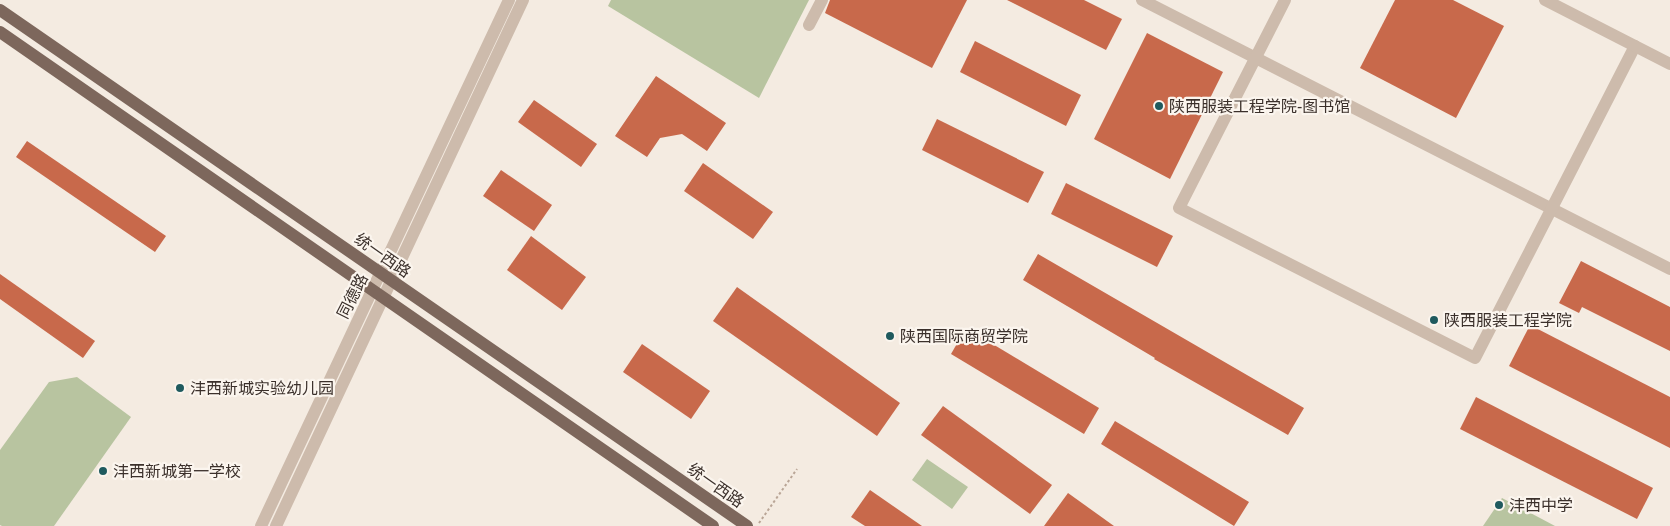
<svg xmlns="http://www.w3.org/2000/svg" width="1670" height="526" viewBox="0 0 1670 526" font-family="Arial,'Noto Sans SC',sans-serif">
	<rect width="100%" height="100%" fill="#f4ebe1"/>
	<g fill="#b8c4a0">
		<polygon points="611,0 809,0 759,98 608,6"/>
		<polygon points="77,377 131,417 54,526 2,526 0,525 0,450 49,382"/>
		<polygon points="927,459 968,487 952,509 912,480"/>
		<polygon points="1502,498 1555,526 1483,526"/>
	</g>
	<g fill="#c8694b">
		<polygon points="830,0 967,0 932,68 825,13"/>
		<polygon points="1007,0 1084,0 1122,19 1106,50"/>
		<polygon points="1395,0 1453,0 1504,26 1456,118 1360,68"/>
		<polygon points="1147,33 1223,72 1170,179 1094,139"/>
		<polygon points="975,41 1081,95 1066,126 960,72"/>
		<polygon points="656,76 726,123 707,151 682,134 660,138 647,157 615,136"/>
		<polygon points="534,100 597,144 581,167 518,122"/>
		<polygon points="937,119 1044,172 1028,203 922,150"/>
		<polygon points="27,141 166,236 155,252 16,157"/>
		<polygon points="703,163 773,212 753,239 684,191"/>
		<polygon points="501,170 552,205 534,231 483,196"/>
		<polygon points="1066,183 1173,236 1157,267 1051,214"/>
		<polygon points="531,236 586,277 562,310 507,270"/>
		<polygon points="1038,254 1304,408 1288,435 1154,359 1155,358 1023,280"/>
		<polygon points="1581,261 1670,307 1670,351 1582,307 1579,313 1559,303"/>
		<polygon points="0,274 95,341 83,358 0,299"/>
		<polygon points="737,287 900,403 877,436 713,321"/>
		<polygon points="1530,325 1670,397 1670,448 1509,366"/>
		<polygon points="966,328 1099,408 1084,434 951,354"/>
		<polygon points="642,344 710,391 691,419 623,372"/>
		<polygon points="1476,397 1653,488 1637,519 1460,429"/>
		<polygon points="943,406 1052,485 1030,514 921,435"/>
		<polygon points="1115,421 1249,502 1234,526 1101,444"/>
		<polygon points="870,490 922,526 865,526 851,517"/>
		<polygon points="1068,493 1114,526 1044,526"/>
	</g>
	<g fill="none" stroke-linecap="round" stroke-linejoin="round">
		<polyline stroke="#b9a596" stroke-width="2" stroke-dasharray="2.5 2.5" stroke-linecap="butt" points="759,523 797,469"/>
		<g stroke="#cdbbac" stroke-width="12">
			<polyline points="1142,0 1670,269"/>
			<polyline points="1285,0 1179,208 1475,358 1635,46"/>
			<polyline points="1545,0 1670,64"/>
			<polyline points="809,25 822,0"/>
			<polyline points="261,526 509,0"/>
			<polyline points="276,526 523,0"/>
		</g>
		<g stroke="#7d675c" stroke-width="12">
			<polyline points="0,10 747,526"/>
			<polyline points="0,32 713,526"/>
		</g>
	</g>
	<g fill="#1f5a5e" stroke="#fbf5ee" stroke-width="2">
		<circle cx="1159" cy="106" r="5"/>
		<circle cx="1434" cy="320" r="5"/>
		<circle cx="890" cy="336" r="5"/>
		<circle cx="180" cy="388" r="5"/>
		<circle cx="103" cy="471" r="5"/>
		<circle cx="1499" cy="505" r="5"/>
	</g>
	<g text-anchor="middle" stroke-width="4.5" stroke-linejoin="round" paint-order="stroke">
		<g font-size="16" fill="#3b302b" stroke="#fbf5ee" text-anchor="start">
			<text x="1169" y="112">陕西服装工程学院-图书馆</text>
			<text x="1444" y="326">陕西服装工程学院</text>
			<text x="900" y="342">陕西国际商贸学院</text>
			<text x="190" y="394">沣西新城实验幼儿园</text>
			<text x="113" y="477">沣西新城第一学校</text>
			<text x="1509" y="511">沣西中学</text>
		</g>
		<g font-size="16" fill="#3b302b" stroke="#fbf5ee">
			<text transform="translate(383 255) rotate(35)" y="6">统一西路</text>
			<text transform="translate(352 296) rotate(-63)" y="6">同德路</text>
			<text transform="translate(716 485) rotate(35)" y="6">统一西路</text>
		</g>
	</g>
</svg>
